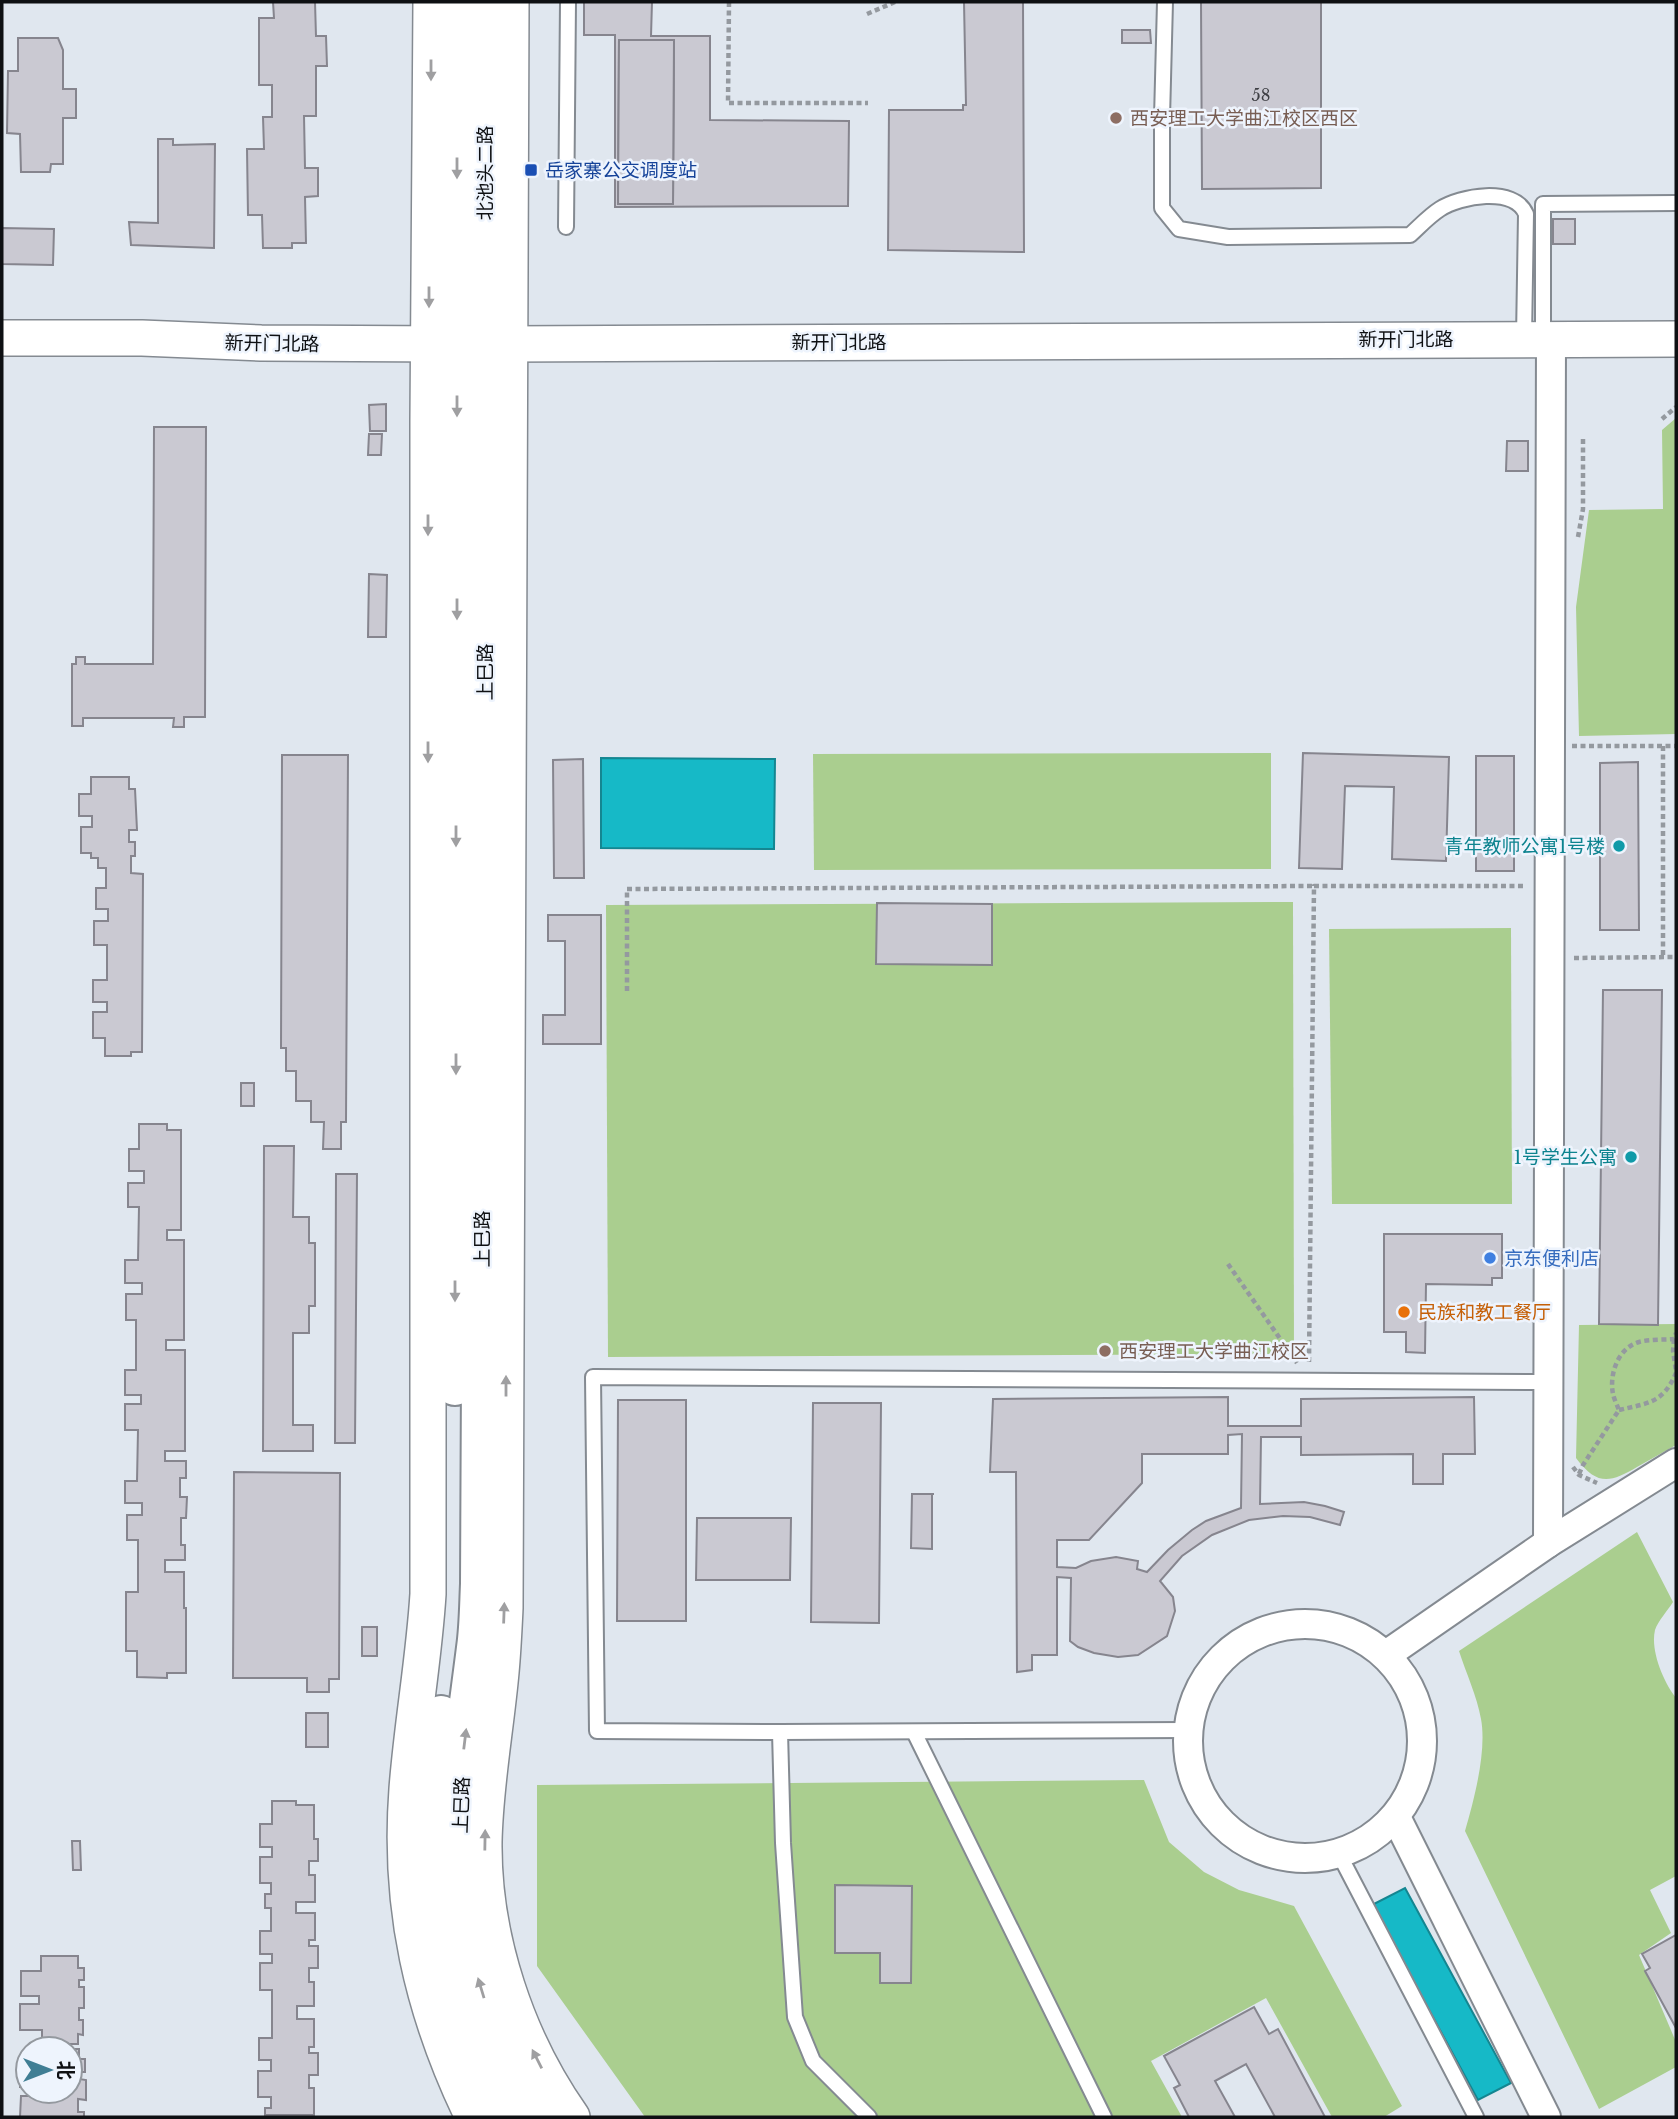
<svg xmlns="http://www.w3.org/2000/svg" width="1678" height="2119" viewBox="0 0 1678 2119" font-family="'Libre Baskerville','Noto Sans SC',serif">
	<rect width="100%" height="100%" fill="#e0e7ef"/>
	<g fill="#aace8f">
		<polygon points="1676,418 1676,734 1579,736 1576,607 1589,510 1663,509 1662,430"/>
		<polygon points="1271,753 1271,869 814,870 813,754"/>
		<polygon points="1293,902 1294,1354 608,1357 606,905"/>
		<polygon points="1511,928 1512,1204 1332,1204 1329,929"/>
		<path d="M1676,1324V1445C1663,1452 1650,1460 1637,1467C1610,1483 1597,1486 1576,1458L1579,1325Z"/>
		<path d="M1637,1532L1673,1602C1668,1610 1658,1621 1655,1630C1650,1651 1664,1683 1676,1698V1876L1650,1890L1671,1933L1639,1955L1676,2042V2067L1599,2109L1465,1831C1474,1800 1487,1751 1481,1719C1477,1696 1466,1673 1459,1651Z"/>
		<polygon points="1144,1780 1169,1842 1204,1872 1239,1890 1294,1906 1402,2106 1384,2117 1332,2117 1266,1998 1151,2061 1182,2117 645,2117 537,1966 537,1785"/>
	</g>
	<g fill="#16b9c7" stroke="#148691" stroke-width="2">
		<polygon points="601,758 775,759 774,849 601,848"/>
		<polygon points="1405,1888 1511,2083 1478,2100 1372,1905"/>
	</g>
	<g fill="#cac9d2" stroke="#86858e" stroke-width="2" fill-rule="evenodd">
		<polygon points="273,2 315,2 316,36 326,36 327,66 316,66 316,116 304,116 305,168 318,168 318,196 305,197 306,243 292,243 292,248 263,248 262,215 248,215 247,149 264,149 263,117 272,117 272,85 259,85 259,18 274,18"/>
		<path d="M584,2H652L651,36H710V120L849,121L848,206L615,207V35H584ZM619,40H674L673,204H618Z"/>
		<polygon points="964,2 1023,2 1024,252 888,250 889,110 963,110 963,105 966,105"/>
		<polygon points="1201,2 1321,2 1321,188 1202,189"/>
		<polygon points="1122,30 1150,30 1151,43 1122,43"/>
		<polygon points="18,38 58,38 63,50 63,89 76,89 76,118 63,118 63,164 51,164 50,172 21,172 20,134 7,133 8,71 18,71"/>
		<polygon points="619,40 674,40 673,204 618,204"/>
		<polygon points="158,139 173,139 173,145 215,144 214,248 131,245 129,222 158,223"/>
		<rect x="1553" y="219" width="22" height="25"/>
		<polygon points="2,228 54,229 53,265 2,264"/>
		<polygon points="386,404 386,431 370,431 369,405"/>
		<polygon points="154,427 206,427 205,717 184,717 184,727 173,727 174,718 83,718 83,726 72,726 72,664 76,664 76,657 85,657 85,664 153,664"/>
		<polygon points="369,434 382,434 381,455 368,455"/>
		<polygon points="1507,441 1528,441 1528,471 1506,471"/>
		<polygon points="369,574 387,575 386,637 368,637"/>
		<polygon points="1303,753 1449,757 1446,861 1392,859 1394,787 1345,786 1342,869 1299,868"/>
		<polygon points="282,755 348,755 346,1122 341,1122 341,1149 323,1149 324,1122 311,1122 311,1101 296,1101 296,1071 286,1071 286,1048 281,1048"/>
		<rect x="1476" y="756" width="38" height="115"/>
		<polygon points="583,759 584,878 554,878 553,760"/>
		<polygon points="1638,762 1639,930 1600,930 1600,763"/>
		<polygon points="91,777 129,777 129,789 135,789 137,830 129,830 129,842 135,842 135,856 131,856 131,873 143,874 142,1052 131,1052 131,1056 105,1056 105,1038 93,1038 93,1012 107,1012 107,1002 93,1002 93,980 107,980 107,945 94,945 94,921 108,921 108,909 96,909 96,888 106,888 106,868 98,868 98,858 91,858 91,853 81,853 81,827 92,827 92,816 79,816 79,794 91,794"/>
		<polygon points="877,903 992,904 992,965 876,964"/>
		<polygon points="548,915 601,915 601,1044 543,1044 543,1015 565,1015 565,941 548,941"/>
		<polygon points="1603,990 1662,990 1658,1325 1599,1324"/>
		<rect x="241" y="1083" width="13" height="23"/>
		<polygon points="139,1124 167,1124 167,1130 181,1130 181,1230 167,1230 167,1240 184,1240 184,1340 166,1340 166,1350 185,1350 185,1451 165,1451 165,1461 186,1461 186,1478 180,1478 180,1497 187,1497 186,1518 181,1518 181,1545 185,1545 185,1560 165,1560 165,1572 184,1572 184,1608 186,1608 186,1673 167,1673 167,1678 137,1677 137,1651 126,1651 126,1592 138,1592 138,1540 127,1540 127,1515 142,1515 142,1503 125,1503 125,1481 137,1481 138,1430 125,1430 125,1404 141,1404 141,1395 125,1395 125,1370 136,1370 136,1320 126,1320 126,1294 142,1294 142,1283 125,1283 125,1260 138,1260 139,1207 128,1207 128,1183 144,1183 144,1171 129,1171 129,1149 139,1149"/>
		<polygon points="264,1146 294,1146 293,1217 309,1217 309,1243 315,1243 315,1306 309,1306 309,1333 293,1333 293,1425 313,1425 313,1451 263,1451"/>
		<polygon points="336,1174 357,1174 355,1443 335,1443"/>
		<polygon points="1384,1234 1502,1234 1502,1278 1492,1278 1492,1285 1426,1284 1425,1353 1406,1352 1406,1332 1384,1332"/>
		<path d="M1228,1397V1426H1301V1399L1474,1397L1475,1454H1443V1484H1413V1454L1301,1455V1437H1261L1260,1504L1304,1502L1325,1506L1344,1512L1340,1525L1310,1517L1283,1516L1249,1520L1212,1535L1182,1556L1160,1581L1173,1597L1175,1611L1167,1636L1138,1655L1118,1657L1094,1653L1078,1647L1070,1641L1071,1578L1057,1577V1655H1032V1670L1017,1672L1016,1472H990L993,1399ZM1242,1434L1241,1508L1206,1521L1192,1530L1168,1550L1147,1572L1137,1569L1138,1561L1116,1557L1091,1561L1076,1568L1057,1567V1540H1089L1142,1483V1454H1228V1435Z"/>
		<polygon points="618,1400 686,1400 686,1621 617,1621"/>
		<polygon points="813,1403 881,1403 879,1623 811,1622"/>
		<polygon points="234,1472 340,1473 339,1679 329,1679 329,1692 307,1692 307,1678 233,1678"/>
		<polygon points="912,1494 934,1494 932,1494 932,1549 911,1548"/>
		<polygon points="697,1518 791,1518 790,1580 696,1580"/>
		<rect x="362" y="1627" width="15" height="29"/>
		<rect x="306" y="1713" width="22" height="34"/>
		<polygon points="272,1801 296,1801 296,1805 314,1805 314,1839 318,1839 318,1861 309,1861 309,1875 315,1875 315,1902 296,1902 296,1913 315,1913 315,1940 309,1940 309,1946 318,1946 318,1968 309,1968 309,1982 314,1982 314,2006 297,2006 297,2019 314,2019 314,2047 309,2047 309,2053 318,2053 318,2075 309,2075 309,2088 314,2088 314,2115 265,2115 265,2108 271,2108 271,2097 258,2097 258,2071 271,2071 271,2060 259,2060 259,2038 272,2038 272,1990 260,1990 260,1963 272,1963 272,1954 260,1954 260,1931 271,1931 271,1908 265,1908 265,1894 271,1894 271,1883 260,1883 260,1857 272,1857 272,1847 260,1847 260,1824 272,1824"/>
		<polygon points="72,1841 80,1841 81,1870 73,1870"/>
		<polygon points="835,1885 912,1886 911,1983 880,1983 880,1953 835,1953"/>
		<polygon points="1676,1935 1676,2028 1645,1971 1650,1968 1642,1954"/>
		<polygon points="41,1956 78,1956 78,1968 84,1968 84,1980 79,1980 79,1987 84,1987 84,2008 79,2008 79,2020 83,2020 83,2035 78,2034 78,2044 67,2044 67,2049 42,2049 42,2030 20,2030 20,2004 39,2004 39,1996 21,1996 21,1971 41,1971"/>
		<polygon points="1254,2007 1269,2034 1278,2029 1325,2117 1275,2117 1246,2064 1215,2081 1235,2117 1189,2117 1174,2088 1180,2085 1164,2056"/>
		<polygon points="70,2049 79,2049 79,2059 85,2059 85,2072 79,2072 79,2079 86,2080 86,2100 78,2099 78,2112 84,2112 84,2117 20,2117 21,2096 39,2096 39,2091 70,2091"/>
		<rect x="20" y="2065" width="8" height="22"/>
	</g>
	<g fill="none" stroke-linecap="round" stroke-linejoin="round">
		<defs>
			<g id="service">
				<path d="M1165,2L1162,118V208L1179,229L1228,237L1410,235C1420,226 1429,216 1440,209C1460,196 1514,186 1526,214L1524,338"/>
				<polyline points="566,227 568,2"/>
				<polyline points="1543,338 1543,204 1676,203"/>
				<polyline points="780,1732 597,1731 593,1377 1547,1382"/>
				<polyline points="914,1732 1104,2117"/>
				<polyline points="1339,1854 1476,2117"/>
				<polyline points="869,2117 813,2061 795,2017 783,1843 780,1732 1188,1730"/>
			</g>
			<g id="minor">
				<polyline points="1548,1543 1551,338"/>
				<circle cx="1305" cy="1741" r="117"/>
				<polyline points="1386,1655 1548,1543 1676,1463"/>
				<polyline points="1396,1817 1546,2117"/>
			</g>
			<g id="tertiary">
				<path d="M431,2L428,420V1594C424,1659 412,1724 407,1789C398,1907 422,2012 473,2117"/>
				<path d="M511,2L505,1608C504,1629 503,1651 501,1672C496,1728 485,1785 484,1842C483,1938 517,2039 572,2117"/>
				<polyline points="2,338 142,338 261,343 451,344"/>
				<polyline points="486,344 1676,339"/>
			</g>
			<g id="secondary">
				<path d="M485,2L486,344L480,1584C479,1605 479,1627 476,1648C470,1697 462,1747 459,1796C457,1821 459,1846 461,1871C468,1957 489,2044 538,2117"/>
				<polyline points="455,1386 458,2"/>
				<path d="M441,1715C421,1862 430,1986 507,2117"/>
			</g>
		</defs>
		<use href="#service" stroke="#848a91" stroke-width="18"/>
		<use href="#minor" stroke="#848a91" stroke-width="32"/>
		<use href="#tertiary" stroke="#848a91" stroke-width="38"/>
		<use href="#secondary" stroke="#848a91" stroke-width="42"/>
		<g stroke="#94999f" stroke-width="4.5" stroke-dasharray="5 3.5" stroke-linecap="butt">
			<polyline points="729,2 728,103 868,103"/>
			<polyline points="867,14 895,2"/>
			<polyline points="1662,419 1676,407"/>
			<polyline points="1578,537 1583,509 1583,437"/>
			<polyline points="1572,746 1676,746"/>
			<polyline points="1663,746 1663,957"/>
			<polyline points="1574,958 1676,957"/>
			<polyline points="627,991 627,889 1314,886"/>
			<polyline points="1228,1264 1297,1363"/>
			<polyline points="1674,1339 1673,1351 1676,1371"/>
			<polyline points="1309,1362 1314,886 1526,886"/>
			<path d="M1619,1410C1649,1403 1663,1403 1676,1373"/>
			<polyline points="1573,1467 1579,1475 1597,1483"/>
			<path d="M1579,1474L1583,1465L1619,1410C1617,1405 1614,1399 1613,1394C1609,1374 1618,1348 1639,1342C1650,1339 1663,1340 1674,1339L1676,1333"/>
		</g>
		<use href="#service" stroke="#fff" stroke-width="14"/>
		<use href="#minor" stroke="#fff" stroke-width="28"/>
		<use href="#tertiary" stroke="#fff" stroke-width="35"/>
		<use href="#secondary" stroke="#fff" stroke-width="38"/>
	</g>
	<defs><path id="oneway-solid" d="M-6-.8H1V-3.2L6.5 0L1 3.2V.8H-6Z" transform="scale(1.75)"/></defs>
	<g fill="#9f9fa1">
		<use href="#oneway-solid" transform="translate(431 70) rotate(90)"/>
		<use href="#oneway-solid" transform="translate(457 168) rotate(90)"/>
		<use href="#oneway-solid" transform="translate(429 297) rotate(90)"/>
		<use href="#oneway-solid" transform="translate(457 406) rotate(90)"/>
		<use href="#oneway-solid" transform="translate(428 525) rotate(90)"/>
		<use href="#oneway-solid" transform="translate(457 609) rotate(90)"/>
		<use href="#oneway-solid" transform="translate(428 752) rotate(90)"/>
		<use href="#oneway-solid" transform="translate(456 836) rotate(90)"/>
		<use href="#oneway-solid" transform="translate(456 1064) rotate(90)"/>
		<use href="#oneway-solid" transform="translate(455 1291) rotate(90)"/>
		<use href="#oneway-solid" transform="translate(506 1386) rotate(-90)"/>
		<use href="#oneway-solid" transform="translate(504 1613) rotate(-88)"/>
		<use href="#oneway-solid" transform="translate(465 1739) rotate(-83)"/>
		<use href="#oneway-solid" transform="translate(485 1840) rotate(-89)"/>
		<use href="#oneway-solid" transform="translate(481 1988) rotate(-107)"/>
		<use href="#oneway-solid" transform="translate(537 2059) rotate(-117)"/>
	</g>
	<g fill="#8d6e63" stroke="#eef4fd" stroke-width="2.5">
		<circle cx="1116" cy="118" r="7"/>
		<circle cx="1105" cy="1351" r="7"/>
	</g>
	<rect fill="#1a4fb4" stroke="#eef4fd" stroke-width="2.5" x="524" y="163" width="14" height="14" rx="3.5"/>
	<g fill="#0f9aa8" stroke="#eef4fd" stroke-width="2.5">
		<circle cx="1619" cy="846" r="7"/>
		<circle cx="1631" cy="1157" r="7"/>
	</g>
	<circle fill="#3f7fe0" stroke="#eef4fd" stroke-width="2.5" cx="1490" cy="1258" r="7"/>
	<circle fill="#e8710a" stroke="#eef4fd" stroke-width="2.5" cx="1404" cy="1312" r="7"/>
	<g text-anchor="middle" stroke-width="5" stroke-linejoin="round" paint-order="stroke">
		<g font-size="16" fill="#3d3e43">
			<text x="1261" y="101">58</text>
		</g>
		<g font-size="19" fill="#785e54" stroke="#eef4fd" text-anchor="start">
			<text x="1130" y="125">西安理工大学曲江校区西区</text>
			<text x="1119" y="1358">西安理工大学曲江校区</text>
		</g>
		<g font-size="19" fill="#164399" stroke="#eef4fd" text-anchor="start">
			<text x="545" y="177">岳家寨公交调度站</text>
		</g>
		<g font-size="19" fill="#0e1013" stroke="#eef4fd">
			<text transform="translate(485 173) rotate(-90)" y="7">北池头二路</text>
			<text x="1406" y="346">新开门北路</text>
			<text x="839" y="349">新开门北路</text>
			<text transform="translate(272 343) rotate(1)" y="7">新开门北路</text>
			<text transform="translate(485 672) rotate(-90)" y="7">上巳路</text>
			<text transform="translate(482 1239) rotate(-90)" y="7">上巳路</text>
			<text transform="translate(461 1805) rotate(-88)" y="7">上巳路</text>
		</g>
		<g font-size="19" fill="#0d838f" stroke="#eef4fd" text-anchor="end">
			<text x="1605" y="853">青年教师公寓1号楼</text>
			<text x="1617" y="1164">1号学生公寓</text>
		</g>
		<g font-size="19" fill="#366cbe" stroke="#eef4fd" text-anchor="start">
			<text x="1504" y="1265">京东便利店</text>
		</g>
		<g font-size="19" fill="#c56008" stroke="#eef4fd" text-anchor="start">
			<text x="1418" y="1319">民族和教工餐厅</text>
		</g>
	</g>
	<rect width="1678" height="2119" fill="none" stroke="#0e1013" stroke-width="7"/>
	<g transform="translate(49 2070) rotate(90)"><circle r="33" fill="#eef4fd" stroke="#94999f" stroke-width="2"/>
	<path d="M0-5L12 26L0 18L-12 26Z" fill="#407e94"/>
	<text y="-10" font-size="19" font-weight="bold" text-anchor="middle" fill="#0e1013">北</text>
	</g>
</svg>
